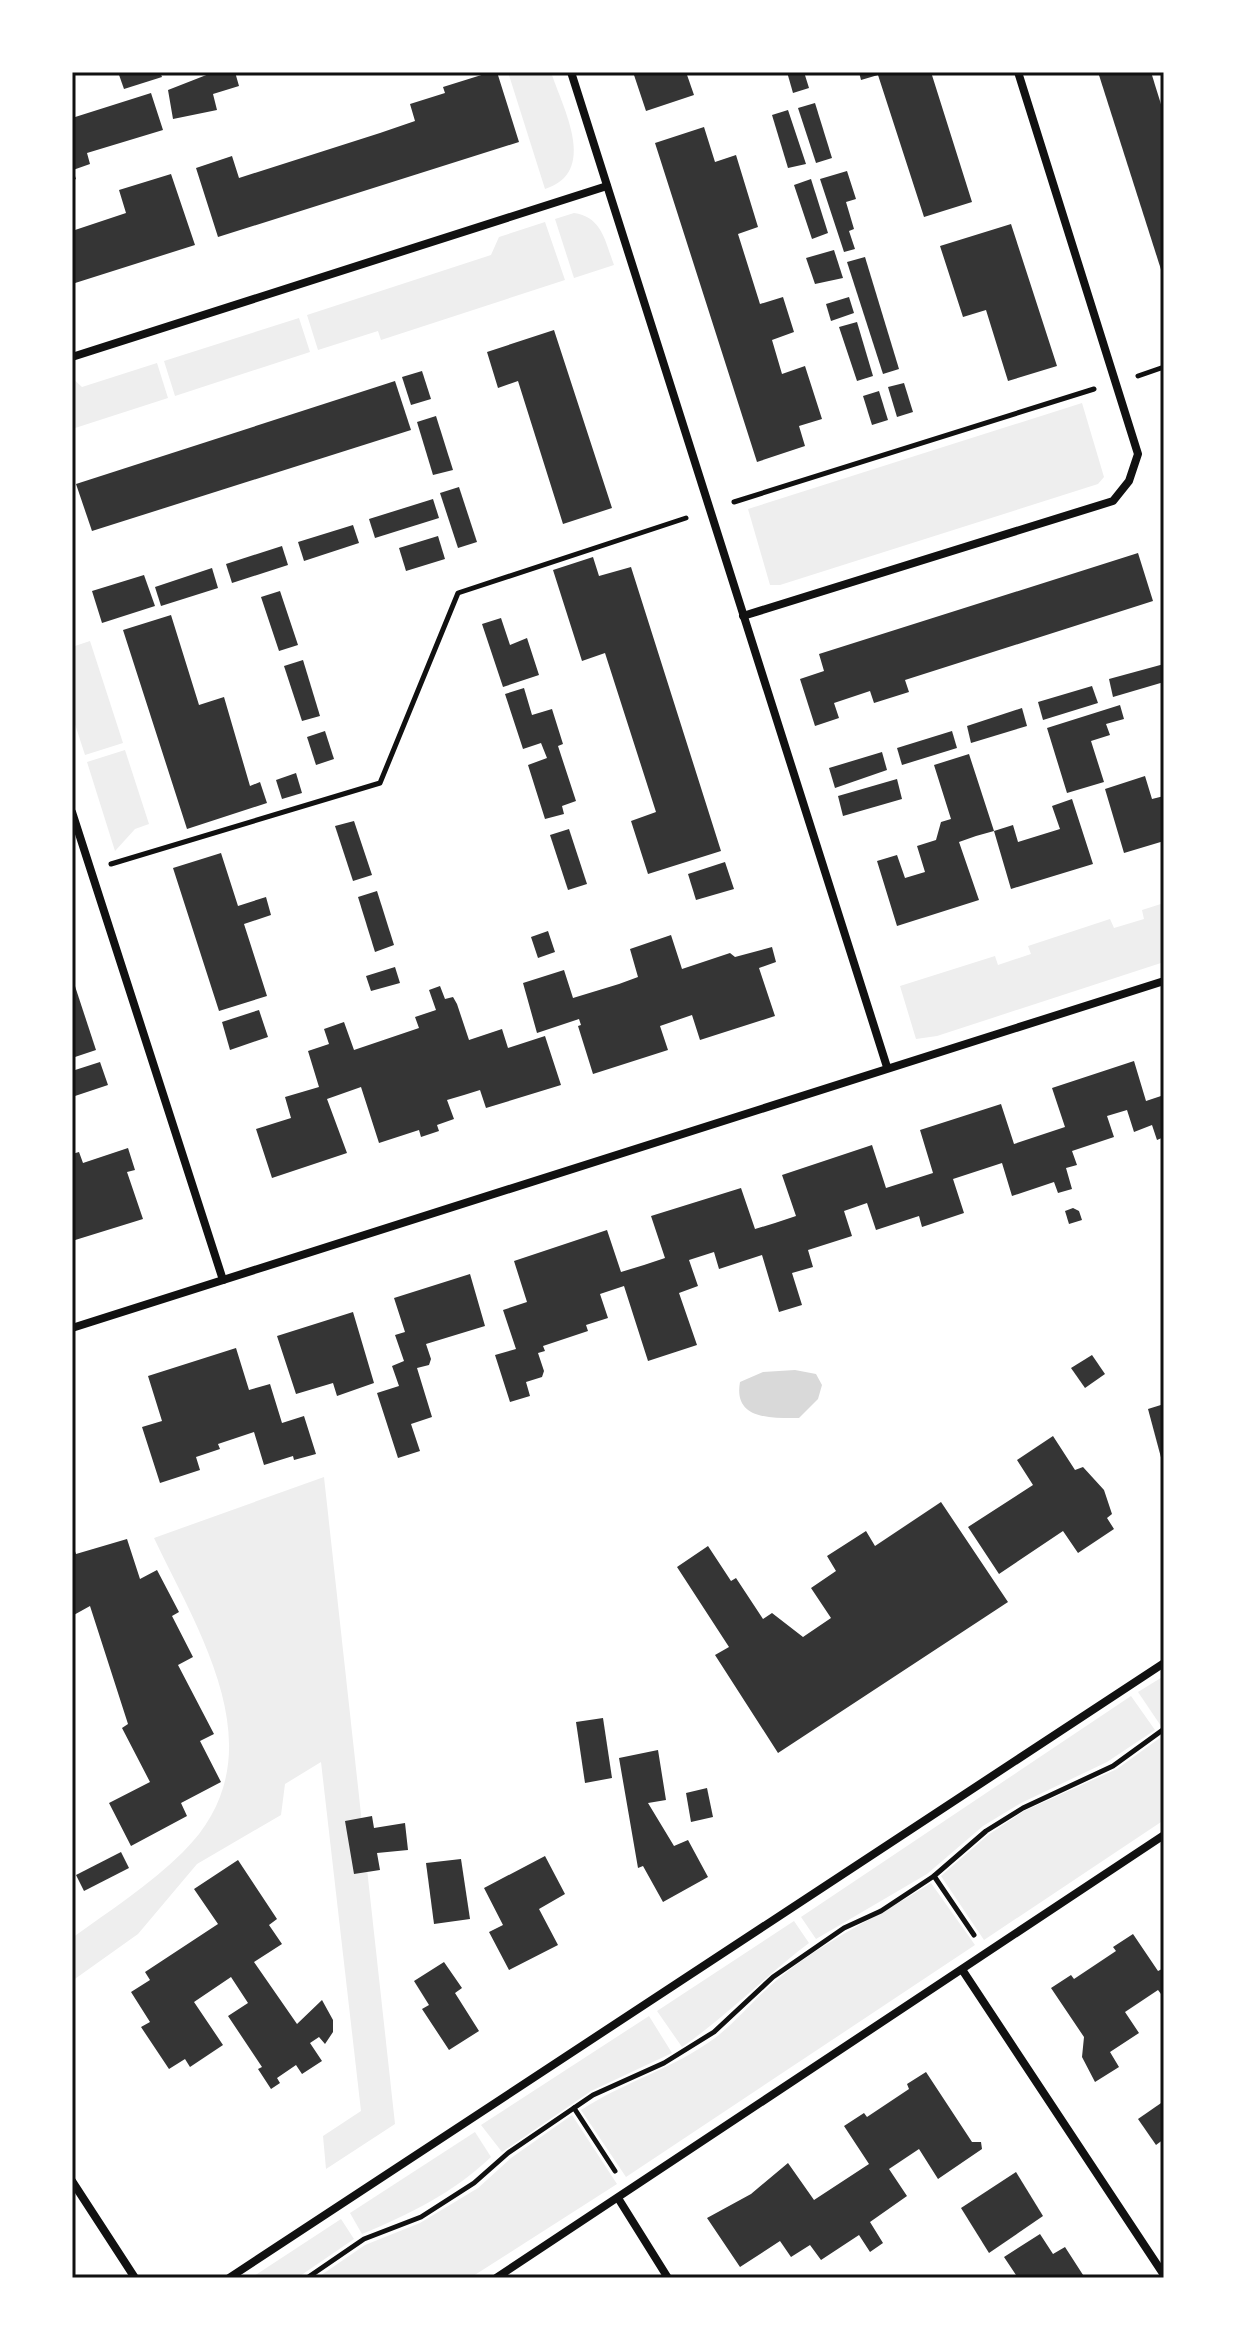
<svg xmlns="http://www.w3.org/2000/svg" width="1236" height="2350" viewBox="0 0 1236 2350" font-family="Quicksand,sans-serif">
	<rect width="100%" height="100%" fill="#fff"/>
	<g fill="#eee">
		<path d="M508,72H551C563,109 599,172 545,189Z"/>
		<path d="M574,213C602,217 605,241 614,265L574,278L555,219Z"/>
		<polygon points="545,222 565,280 381,340 378,331 318,350 307,315 491,255 499,237"/>
		<polygon points="299,318 310,352 175,396 164,361"/>
		<polygon points="157,363 168,398 72,429 72,378 82,387"/>
		<polygon points="1082,403 1104,477 1098,484 780,585 770,585 748,509"/>
		<polygon points="90,641 123,743 85,755 72,715 72,647"/>
		<polygon points="125,750 149,824 135,829 115,851 87,762"/>
		<polygon points="1164,903 1164,962 937,1036 916,1039 900,986 995,956 998,965 1031,954 1028,946 1110,919 1114,928 1144,919 1142,910"/>
		<path d="M324,1477L395,2124L326,2169L323,2136L361,2111L321,1762L285,1784L281,1815L197,1864L138,1934L72,1981V1938C109,1911 150,1885 183,1852C280,1756 201,1637 154,1538Z"/>
		<polygon points="1164,1676 1164,1723 1161,1726 1138,1692"/>
		<polygon points="1131,1696 1155,1730 1107,1762 1021,1803 983,1826 927,1874 816,1939 801,1917"/>
		<polygon points="1164,1735 1164,1820 984,1940 941,1876 988,1835 1024,1811 1117,1769"/>
		<path d="M931,1883L975,1945L626,2177L581,2110C624,2082 673,2069 715,2038C737,2021 755,1998 777,1980C824,1940 880,1916 931,1883Z"/>
		<path d="M794,1921L809,1943C765,1976 727,2016 682,2047L657,2011Z"/>
		<polygon points="649,2016 672,2053 591,2091 502,2152 481,2125"/>
		<polygon points="572,2115 617,2184 470,2278 317,2278 365,2245 420,2223 478,2188 511,2158"/>
		<path d="M475,2132L491,2157C453,2193 410,2214 362,2234L350,2213Z"/>
		<polygon points="341,2219 354,2239 297,2278 251,2278"/>
	</g>
	<path fill="#d9d9d9" d="M795,1370L816,1374L822,1385L818,1399L799,1418C772,1418 733,1420 740,1382L763,1372Z"/>
	<g fill="#353535">
		<polygon points="118,72 160,72 162,77 124,89"/>
		<polygon points="214,72 235,72 239,86 213,94 217,110 173,119 168,90"/>
		<polygon points="491,72 497,72 519,142 218,237 196,168 232,156 239,178 380,133 415,121 410,104 445,93 443,87"/>
		<polygon points="633,72 686,72 694,95 646,111"/>
		<polygon points="787,72 804,72 809,88 793,93"/>
		<polygon points="859,72 931,72 972,202 924,217 878,75 861,80"/>
		<polygon points="1098,72 1151,72 1164,114 1164,279"/>
		<polygon points="151,93 163,130 87,153 90,164 73,170 76,179 72,181 72,118"/>
		<polygon points="815,103 832,158 816,163 798,108"/>
		<polygon points="788,110 806,164 788,168 772,115"/>
		<polygon points="704,127 715,162 736,155 758,227 738,234 760,304 783,297 794,332 772,340 782,374 805,366 822,419 799,426 805,446 757,462 655,143"/>
		<polygon points="847,171 856,199 846,202 854,229 849,231 855,249 844,252 820,179"/>
		<polygon points="171,174 195,245 72,284 72,231 126,213 119,190"/>
		<polygon points="811,179 828,233 812,239 794,185"/>
		<polygon points="1011,224 1057,366 1008,381 986,310 963,317 940,246"/>
		<polygon points="834,250 843,278 815,284 806,258"/>
		<polygon points="865,257 899,369 883,374 847,262"/>
		<polygon points="849,297 854,313 831,321 826,304"/>
		<polygon points="857,322 873,376 857,381 839,327"/>
		<polygon points="554,330 612,508 563,524 518,381 498,388 487,352"/>
		<polygon points="422,371 431,399 411,405 402,377"/>
		<polygon points="395,381 411,430 92,531 76,484"/>
		<polygon points="904,383 913,412 897,417 888,387"/>
		<polygon points="879,391 888,420 872,425 863,396"/>
		<polygon points="436,416 453,470 433,475 417,422"/>
		<polygon points="459,487 477,542 458,548 440,493"/>
		<polygon points="433,499 439,518 375,538 369,519"/>
		<polygon points="353,525 359,543 304,561 298,542"/>
		<polygon points="438,536 445,559 406,571 399,548"/>
		<polygon points="282,546 288,565 232,583 226,564"/>
		<polygon points="1138,553 1153,601 905,680 909,692 874,703 870,691 834,703 839,718 815,726 800,679 824,671 819,654"/>
		<polygon points="593,557 599,576 631,567 721,851 648,874 631,821 656,812 605,653 582,661 553,570"/>
		<polygon points="212,568 218,588 161,606 155,587"/>
		<polygon points="144,575 155,606 102,623 92,591"/>
		<polygon points="280,591 298,645 279,651 261,597"/>
		<polygon points="171,615 199,705 224,697 250,786 260,782 267,803 187,829 123,630"/>
		<polygon points="501,618 510,645 527,638 539,675 503,687 482,624"/>
		<polygon points="303,660 320,716 302,721 284,666"/>
		<polygon points="1164,664 1164,682 1113,697 1109,679"/>
		<polygon points="1092,686 1098,703 1043,720 1038,702"/>
		<polygon points="524,688 532,715 552,709 563,744 558,746 576,801 562,806 564,814 545,819 528,765 547,758 541,743 523,749 505,694"/>
		<polygon points="1120,705 1124,719 1106,724 1110,735 1091,741 1104,782 1067,793 1047,728"/>
		<polygon points="1022,708 1027,726 971,743 967,726"/>
		<polygon points="325,731 334,759 316,765 307,737"/>
		<polygon points="952,731 957,748 902,765 897,748"/>
		<polygon points="882,752 887,770 835,788 829,768"/>
		<polygon points="969,754 994,831 1013,825 1018,842 1060,829 1052,806 1072,799 1093,864 1011,889 994,831 976,836 959,842 979,900 897,926 877,861 897,855 905,878 925,872 917,846 936,840 941,822 951,819 934,765"/>
		<polygon points="296,773 302,793 282,799 276,780"/>
		<polygon points="1145,776 1152,799 1164,796 1164,841 1124,853 1105,789"/>
		<polygon points="897,779 902,799 843,816 838,796"/>
		<polygon points="354,821 372,875 353,881 335,826"/>
		<polygon points="569,829 587,884 568,890 550,835"/>
		<polygon points="221,853 238,906 266,897 271,915 244,924 267,996 219,1011 173,868"/>
		<polygon points="725,862 734,889 696,900 688,874"/>
		<polygon points="377,891 394,945 375,952 358,897"/>
		<polygon points="548,931 555,952 538,958 531,937"/>
		<polygon points="671,935 682,969 730,953 735,957 772,947 776,962 759,968 775,1016 700,1040 692,1015 660,1026 668,1050 593,1074 578,1026 581,1025 579,1019 537,1033 523,983 564,970 573,998 619,984 638,977 630,949"/>
		<polygon points="395,967 400,983 371,991 366,976"/>
		<polygon points="72,977 96,1050 72,1058"/>
		<polygon points="440,986 445,999 453,997 457,1004 469,1040 502,1029 508,1048 545,1036 561,1085 486,1108 480,1090 464,1095 447,1100 454,1119 437,1125 439,1131 421,1137 419,1130 379,1143 361,1087 327,1099 347,1153 272,1178 256,1129 291,1118 285,1097 319,1087 308,1051 329,1044 324,1029 344,1022 354,1050 419,1028 415,1017 436,1010 429,990"/>
		<polygon points="259,1010 268,1037 230,1050 222,1022"/>
		<polygon points="1134,1061 1146,1101 1164,1095 1164,1137 1157,1140 1152,1125 1134,1132 1127,1110 1107,1116 1114,1137 1072,1151 1077,1165 1066,1168 1072,1189 1058,1193 1054,1182 1012,1196 1002,1163 953,1179 964,1213 922,1227 919,1216 876,1230 867,1203 844,1211 852,1236 808,1250 813,1267 792,1273 802,1305 779,1312 762,1255 719,1269 714,1252 689,1260 698,1286 679,1293 697,1345 648,1361 624,1286 600,1294 608,1318 586,1325 588,1331 543,1346 545,1351 538,1353 544,1371 542,1377 526,1382 530,1396 510,1402 495,1355 516,1349 503,1310 527,1302 514,1261 607,1230 621,1272 644,1265 665,1258 651,1216 741,1188 755,1229 775,1223 796,1216 782,1175 872,1145 886,1188 933,1173 920,1130 1001,1104 1014,1144 1065,1127 1052,1088"/>
		<polygon points="100,1062 108,1085 72,1097 72,1071"/>
		<polygon points="128,1148 135,1170 127,1172 143,1219 72,1241 72,1154 79,1152 83,1163"/>
		<polygon points="1073,1208 1079,1211 1082,1220 1069,1224 1065,1211"/>
		<polygon points="470,1274 485,1326 426,1344 431,1359 429,1365 417,1368 432,1417 411,1424 420,1451 398,1458 377,1393 399,1386 392,1366 404,1361 395,1335 405,1332 394,1298"/>
		<polygon points="353,1312 374,1383 337,1396 333,1383 296,1394 277,1336"/>
		<polygon points="236,1348 249,1390 270,1384 282,1423 304,1416 316,1454 294,1460 293,1456 264,1465 254,1432 218,1444 220,1449 196,1457 200,1470 160,1483 142,1427 162,1421 148,1376"/>
		<polygon points="1092,1355 1105,1374 1085,1388 1071,1368"/>
		<polygon points="1164,1404 1164,1464 1163,1465 1148,1409"/>
		<polygon points="1053,1436 1075,1470 1083,1467 1104,1490 1112,1514 1107,1518 1114,1529 1078,1553 1063,1531 999,1574 968,1527 1033,1485 1017,1460"/>
		<polygon points="941,1502 1008,1602 778,1753 715,1655 729,1647 677,1567 708,1546 731,1581 736,1578 763,1619 772,1613 803,1637 831,1618 811,1588 836,1571 827,1556 866,1531 875,1546"/>
		<polygon points="127,1539 140,1579 157,1570 179,1612 172,1616 193,1657 178,1665 214,1734 200,1741 221,1782 181,1803 187,1816 131,1846 109,1803 150,1782 122,1728 128,1724 90,1606 72,1616 72,1543 76,1554"/>
		<polygon points="603,1718 612,1778 585,1783 576,1722"/>
		<polygon points="658,1750 666,1800 648,1803 674,1846 688,1840 708,1877 663,1902 643,1866 638,1868 619,1758"/>
		<polygon points="707,1788 713,1817 691,1822 686,1793"/>
		<polygon points="372,1816 374,1828 405,1823 408,1850 377,1853 380,1870 354,1874 345,1821"/>
		<polygon points="121,1852 129,1868 84,1891 76,1875"/>
		<polygon points="545,1856 565,1894 539,1909 558,1945 509,1970 489,1932 503,1925 484,1888"/>
		<polygon points="461,1859 470,1919 434,1924 426,1863"/>
		<polygon points="238,1860 277,1919 269,1925 282,1944 254,1962 297,2024 322,2000 333,2020 333,2032 325,2044 319,2037 310,2043 322,2061 302,2074 296,2065 277,2078 280,2083 271,2089 258,2069 262,2067 228,2016 248,2003 231,1977 194,2002 223,2045 190,2067 185,2059 169,2069 141,2027 150,2022 131,1992 150,1980 145,1972 218,1924 194,1889"/>
		<polygon points="1133,1934 1158,1971 1164,1968 1164,1998 1158,1990 1125,2012 1139,2033 1110,2052 1119,2067 1095,2082 1082,2057 1084,2037 1051,1988 1071,1975 1074,1979 1116,1951 1113,1947"/>
		<polygon points="444,1962 462,1988 455,1993 479,2031 449,2050 422,2009 429,2005 414,1981"/>
		<polygon points="926,2072 972,2142 981,2142 982,2149 938,2179 919,2149 889,2169 907,2196 870,2222 883,2243 870,2252 859,2235 821,2260 810,2245 791,2257 780,2241 740,2267 707,2218 751,2194 788,2163 814,2200 869,2164 844,2126 864,2113 867,2117 909,2089 907,2084"/>
		<polygon points="1164,2101 1164,2139 1156,2145 1138,2119"/>
		<polygon points="1016,2172 1043,2216 989,2253 961,2208"/>
		<polygon points="1040,2234 1053,2254 1065,2247 1085,2278 1018,2278 1004,2257"/>
	</g>
	<g fill="none" stroke-linecap="round" stroke-linejoin="round">
		<g stroke="#111" stroke-width="5">
			<polyline points="1138,376 1164,367"/>
			<polyline points="734,502 1094,389"/>
			<polyline points="111,864 380,783 458,593 686,518"/>
			<polyline points="934,1876 974,1935"/>
			<polyline points="574,2108 615,2171"/>
			<polyline points="72,2275 74,2278"/>
			<polyline points="307,2278 364,2239 421,2217 474,2183 508,2153 593,2095 664,2063 714,2032 773,1977 844,1928 881,1911 934,1876 986,1831 1023,1808 1113,1766 1164,1729"/>
		</g>
		<g stroke="#111" stroke-width="8">
			<polyline points="571,72 887,1067"/>
			<polyline points="72,357 607,186"/>
			<polyline points="743,616 1113,501 1129,481 1138,454 1018,72"/>
			<polyline points="72,812 223,1280"/>
			<polyline points="72,1328 1164,981"/>
			<polyline points="963,1971 1164,2275"/>
			<polyline points="72,2181 135,2278"/>
			<polyline points="618,2198 668,2278"/>
			<polyline points="229,2278 1164,1663"/>
			<polyline points="496,2278 1164,1835"/>
		</g>
	</g>
	<rect width="1236" height="2350" fill="none" stroke="#ffffff" stroke-width="148"/>
	<rect x="74" y="74" width="1088" height="2202" fill="none" stroke="#111" stroke-width="3"/>
</svg>
